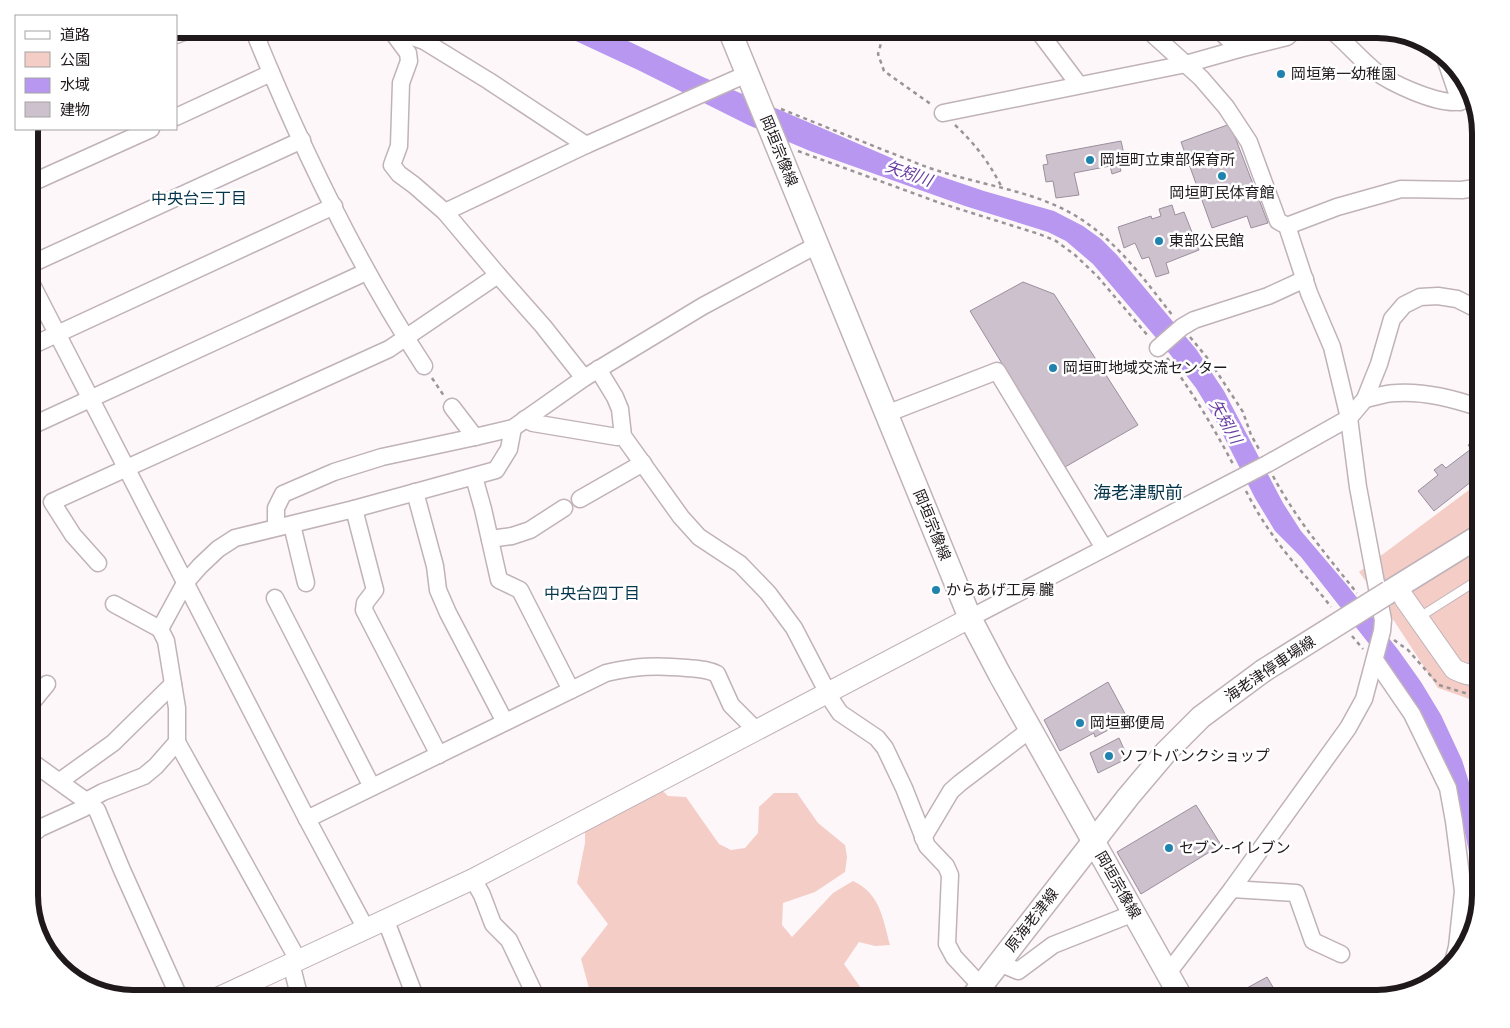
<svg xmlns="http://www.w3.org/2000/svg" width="1510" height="1028" viewBox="0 0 1510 1028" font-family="'Titillium Web','Noto Sans JP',sans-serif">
	<rect width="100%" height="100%" fill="#fdf7fa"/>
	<g fill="#f4cdc6">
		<polygon points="1481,481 1481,703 1438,688 1381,601 1359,572"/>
		<path d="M658,786L668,796L686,797L719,844L731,850L745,848L758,833L759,807L774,793H797L818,823L845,845L847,857L845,872L815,892L783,903L782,925L792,937L833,893L853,881C880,893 883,919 890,945L875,946L859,942L844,964L861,988L866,999H592L581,959L608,924L577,883L585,843V830Z"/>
	</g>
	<polygon fill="#b797f0" points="550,29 603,29 703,77 910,166 984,191 1054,211 1083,226 1101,239 1117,255 1196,349 1224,391 1283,503 1301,531 1347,585 1399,651 1421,682 1441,715 1462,760 1481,821 1481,895 1476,911 1477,901 1472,865 1456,793 1395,677 1301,557 1275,531 1255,498 1216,421 1196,388 1169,353 1093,264 1066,241 1048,232 965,206 810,151 748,125 638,70"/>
	<g fill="#ccc1cd" stroke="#9a909c">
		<polygon points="1230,124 1268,223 1251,228 1247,216 1212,228 1181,142"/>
		<polygon points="1121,141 1124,154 1121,155 1119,162 1121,171 1112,174 1110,166 1074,173 1079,195 1056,198 1053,181 1046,182 1043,165 1048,164 1046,155"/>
		<polygon points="1172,205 1175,215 1184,212 1199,250 1166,263 1169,273 1156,277 1149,257 1142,259 1135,243 1124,248 1118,227 1151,216 1152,219 1161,216 1159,209"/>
		<polygon points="1023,282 1054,294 1138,425 1065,467 970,311"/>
		<polygon points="1475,440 1478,444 1481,441 1481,474 1434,511 1418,491 1438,475 1434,470 1442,464 1446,468 1471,449 1468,445"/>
		<polygon points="1108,682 1130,723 1118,728 1115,722 1110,725 1112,728 1095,737 1094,733 1060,751 1044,720"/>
		<polygon points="1119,738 1128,758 1098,773 1090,753"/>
		<polygon points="1196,805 1221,845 1141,894 1117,852"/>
		<polygon points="1267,977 1280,999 1227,999"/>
	</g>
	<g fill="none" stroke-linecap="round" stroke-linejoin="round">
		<defs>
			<polyline id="service" points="1418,618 1481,578"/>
			<g id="minor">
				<path d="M253,29C300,145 356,262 424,366"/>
				<polyline points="390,29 424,41 489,81 586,145"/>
				<polyline points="1037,29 1079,85"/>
				<polyline points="1147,29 1201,78 1226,107 1249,142 1278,221 1287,226 1309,293 1332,347 1349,418 1358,487 1383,620 1382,631 1364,699 1348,728 1232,889 1168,973"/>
				<polyline points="1218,29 1239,49"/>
				<path d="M1330,29C1346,42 1359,58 1375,71C1392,84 1433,102 1454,102C1461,102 1467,100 1473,98"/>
				<polyline points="391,30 408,53 409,61 401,83 399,146 392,165 399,174 414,185 445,212"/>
				<polyline points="176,35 191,29"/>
				<polyline points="1445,58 1460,102"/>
				<polyline points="943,113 1186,64 1239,49 1287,37 1296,29"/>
				<polyline points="176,117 271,73"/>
				<polyline points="29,184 151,129"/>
				<polyline points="1287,226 1337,207 1401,189 1462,190 1481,187"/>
				<polyline points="29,265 302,140"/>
				<polyline points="29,279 307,819 366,929"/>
				<polyline points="29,347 334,206"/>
				<polyline points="1158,348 1182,327 1194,320 1268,296 1305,279"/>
				<polyline points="598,369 615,397 620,409 623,436 681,517 699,537 740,564 768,593 794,628 832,701 840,713 877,738 885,748 904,788 927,846 946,866 950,875 947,944 954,957 981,986 997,999"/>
				<polyline points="584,378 543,326 498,275 445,212 586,145 747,74"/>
				<path d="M1365,399C1375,397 1386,393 1396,393C1425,391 1454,399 1481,408"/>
				<polyline points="452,407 475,437 513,428 584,378 703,306 817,245"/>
				<polyline points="886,414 997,371 1104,548"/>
				<polyline points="525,419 533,423 617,437 623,436"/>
				<polyline points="29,427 366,272"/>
				<polyline points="474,477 483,509 499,580 520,590 571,690"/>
				<polyline points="415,492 435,566 438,590 448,613 505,722"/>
				<polyline points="580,499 643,463"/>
				<polyline points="354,509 375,590 365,603 364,610 439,755"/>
				<polyline points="292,525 306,583"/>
				<polyline points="276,527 276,508 283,494 334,472 382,457 475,437"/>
				<polyline points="490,539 512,536 530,530 564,508"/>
				<polyline points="98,563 73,535 52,502 389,349 498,275"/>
				<polyline points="275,598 372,787"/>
				<polyline points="114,604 160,629"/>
				<polyline points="970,618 1267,464 1349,418 1365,399 1379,364 1392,319 1404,305 1420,297 1438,296 1457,299 1481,311"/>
				<polyline points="1375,660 1412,714 1448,788 1454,821 1463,891 1457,947 1453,962"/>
				<polyline points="29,706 47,684"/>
				<polyline points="177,742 298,960"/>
				<polyline points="29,760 86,801 97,810 122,870 180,999"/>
				<polyline points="60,781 113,743 173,684"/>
				<path d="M307,819L606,673C636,666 656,665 687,668C698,669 707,669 717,674L731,705L756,730"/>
				<polyline points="29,837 40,828 84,808 86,801 103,792 144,776 156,766 177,742 177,708 166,641 160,629 185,583 200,566 218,549 235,538 354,509 496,470 509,449 513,428"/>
				<polyline points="923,838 951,791 960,783 1031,729"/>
				<polyline points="473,879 482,895 493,924 509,940 537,999"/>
				<polyline points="1232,889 1296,893 1313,941 1341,954"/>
				<polyline points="386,921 416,999"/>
				<polyline points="291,963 300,999"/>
				<polyline points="999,963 1018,971 1053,945 1134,913"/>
			</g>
			<g id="tertiary">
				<path d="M1397,588L1454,669C1464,674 1470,676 1481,674"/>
				<polyline points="215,999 473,879 970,618"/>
			</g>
			<g id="secondary">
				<polyline points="729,29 970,618 1000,675 1182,999"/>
				<polyline points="1389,592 1481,535"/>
				<polyline points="971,999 1128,797 1166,752 1201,717 1263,671"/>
			</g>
		</defs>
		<use href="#service" stroke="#c0b2b9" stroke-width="10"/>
		<use href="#minor" stroke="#c0b2b9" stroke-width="19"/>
		<use href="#tertiary" stroke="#c0b2b9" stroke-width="22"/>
		<use href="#secondary" stroke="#c0b2b9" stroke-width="25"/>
		<g stroke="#9a9497" stroke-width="2.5" stroke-dasharray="4 4" stroke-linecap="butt">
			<polyline points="885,29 878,54 884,71 932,105"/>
			<path d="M781,109C816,123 851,137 886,151C903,157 919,165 936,170C986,187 1043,191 1088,224C1122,248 1147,283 1173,316"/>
			<path d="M955,125C975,144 989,162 1001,186"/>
			<polyline points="798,151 940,203 1039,234 1056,241 1075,255 1098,277 1149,337"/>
			<polyline points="1190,337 1209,360 1243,412 1251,435 1260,451"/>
			<path d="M1167,358C1193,393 1214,428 1234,466"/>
			<polyline points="432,378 444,396"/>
			<path d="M1273,476C1296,519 1327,556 1357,593"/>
			<path d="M1246,491C1257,513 1271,534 1286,553C1301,572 1317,588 1331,607"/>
			<polyline points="1352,636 1363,649"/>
			<polyline points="1394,640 1408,650 1439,685 1481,698"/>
		</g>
		<use href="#service" stroke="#fff" stroke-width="8"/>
		<use href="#minor" stroke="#fff" stroke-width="16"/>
		<use href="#tertiary" stroke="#fff" stroke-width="20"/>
		<use href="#secondary" stroke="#fff" stroke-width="22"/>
		<defs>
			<polyline id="secondary-bridge" points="1263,671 1389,592"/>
		</defs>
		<use href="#secondary-bridge" stroke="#c0b2b9" stroke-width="25" stroke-linecap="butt"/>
		<use href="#secondary-bridge" stroke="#fff" stroke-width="22"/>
	</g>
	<g fill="#1f83ad" stroke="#fff" stroke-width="2">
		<circle cx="1281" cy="74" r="5"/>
		<circle cx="1090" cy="160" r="5"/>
		<circle cx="1222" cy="176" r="5"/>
		<circle cx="1159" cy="241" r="5"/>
		<circle cx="1053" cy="368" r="5"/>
		<circle cx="936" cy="590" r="5"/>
		<circle cx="1080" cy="723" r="5"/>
		<circle cx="1109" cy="756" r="5"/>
		<circle cx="1169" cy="848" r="5"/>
	</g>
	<g text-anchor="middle" stroke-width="5" stroke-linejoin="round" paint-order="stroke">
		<g font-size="15" fill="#1f191c" stroke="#fff" text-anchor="start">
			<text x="1291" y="79">岡垣第一幼稚園</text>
			<text x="1100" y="165">岡垣町立東部保育所</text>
			<text x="1222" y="198" text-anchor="middle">岡垣町民体育館</text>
			<text x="1169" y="246">東部公民館</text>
			<text x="1063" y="373">岡垣町地域交流センター</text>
			<text x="946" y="595">からあげ工房 朧</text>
			<text x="1090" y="728">岡垣郵便局</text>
			<text x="1119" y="761">ソフトバンクショップ</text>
			<text x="1179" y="853">セブン-イレブン</text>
		</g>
		<g font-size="15" fill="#1f191c" stroke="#fff">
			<text transform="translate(779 151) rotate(68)" y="5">岡垣宗像線</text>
			<text transform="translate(932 525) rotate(68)" y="5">岡垣宗像線</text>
			<text transform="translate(1270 669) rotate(-34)" y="5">海老津停車場線</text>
			<text transform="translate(1118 885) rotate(60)" y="5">岡垣宗像線</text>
			<text transform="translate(1032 920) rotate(-52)" y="5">原海老津線</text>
		</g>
		<g font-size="16" font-style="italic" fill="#673ba1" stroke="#fff">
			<text transform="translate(909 173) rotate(19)" y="6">矢矧川</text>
			<text transform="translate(1226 421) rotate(61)" y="6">矢矧川</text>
		</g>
		<g font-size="16" fill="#06364b" stroke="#fff">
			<text x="199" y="204">中央台三丁目</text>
			<text x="592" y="599">中央台四丁目</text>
		</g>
		<g font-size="18" fill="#06364b" stroke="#fff">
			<text x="1138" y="499">海老津駅前</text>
		</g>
	</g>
	<path d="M0 0H1510V1028H0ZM133 38H1377A95 95 0 0 1 1472 133V895A95 95 0 0 1 1377 990H133A95 95 0 0 1 38 895V133A95 95 0 0 1 133 38Z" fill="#fff" fill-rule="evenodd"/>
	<path fill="none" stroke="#1f191c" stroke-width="6" d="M133 38H1377A95 95 0 0 1 1472 133V895A95 95 0 0 1 1377 990H133A95 95 0 0 1 38 895V133A95 95 0 0 1 133 38Z"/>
	<rect x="15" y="15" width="162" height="115" fill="#ffffff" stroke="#a5a3a4"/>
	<rect x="25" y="31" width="25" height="8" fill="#ffffff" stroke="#a5a3a4"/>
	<text x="60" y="40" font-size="15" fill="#1f191c">道路</text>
	<rect x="25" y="52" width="25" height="15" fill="#f4cdc6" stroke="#a5a3a4"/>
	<text x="60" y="65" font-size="15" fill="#1f191c">公園</text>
	<rect x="25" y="78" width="25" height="15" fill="#b797f0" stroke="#a5a3a4"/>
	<text x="60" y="90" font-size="15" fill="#1f191c">水域</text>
	<rect x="25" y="102" width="25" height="15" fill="#ccc1cd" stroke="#a5a3a4"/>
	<text x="60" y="115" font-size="15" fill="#1f191c">建物</text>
</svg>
